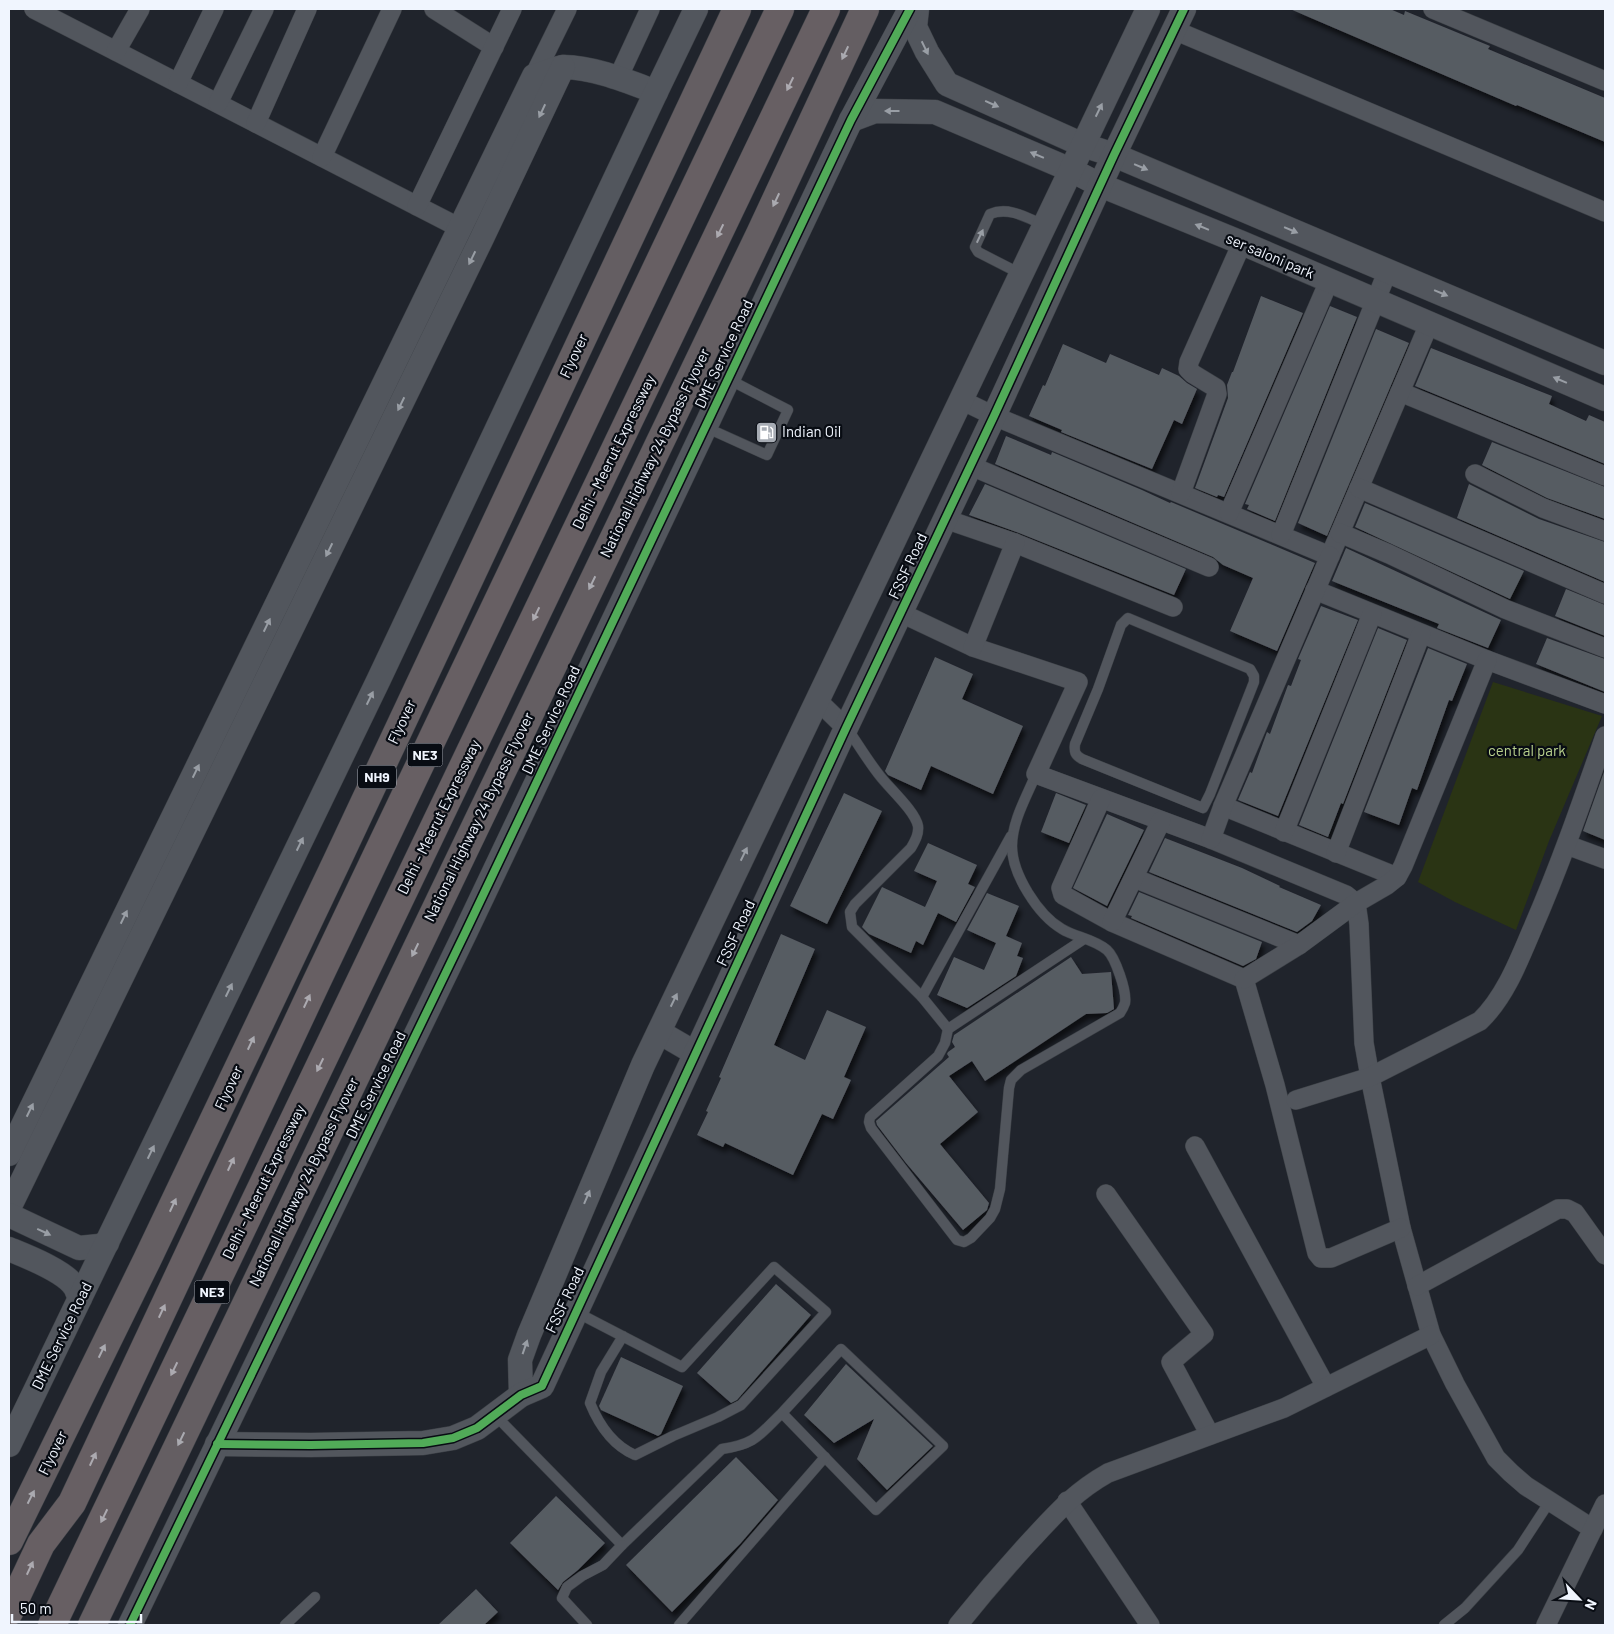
<svg xmlns="http://www.w3.org/2000/svg" width="1614" height="1634" viewBox="0 0 1614 1634" font-family="Barlow,sans-serif">
	<defs>
		<filter id="shadow"><feDropShadow dx="3" dy="5.5" stdDeviation="2.5" flood-color="#0009"/></filter>
	</defs>
	<rect width="100%" height="100%" fill="#20242c"/>
	<polygon fill="#2a3414" points="1493,682 1602,716 1549,841 1516,930 1455,902 1418,882"/>
	<g fill="#575b62" filter="url(#shadow)">
		<polygon points="1290,9 1390,9 1404,15 1405,11 1490,46 1488,49 1605,98 1605,142 1517,105 1516,106"/>
		<polygon points="1261,296 1303,313 1224,497 1218,495 1217,497 1195,488 1228,398 1227,385 1232,372 1233,372"/>
		<polygon points="1330,306 1357,317 1275,521 1247,509 1249,505 1245,504"/>
		<polygon points="1376,329 1409,343 1327,536 1298,523"/>
		<polygon points="1063,344 1106,363 1110,354 1159,375 1162,368 1179,376 1187,383 1197,389 1182,424 1174,420 1152,469 1061,432 1062,430 1029,416 1043,385 1045,386"/>
		<polygon points="1431,348 1552,396 1549,404 1586,421 1589,415 1605,422 1605,464 1415,386"/>
		<polygon points="1006,436 1051,455 1052,452 1142,490 1170,503 1171,502 1315,563 1277,651 1230,631 1253,578 1223,565 1213,557 995,464"/>
		<polygon points="1492,442 1605,487 1605,519 1547,498 1482,465"/>
		<polygon points="985,484 1186,569 1174,595 1019,533 969,515"/>
		<polygon points="1469,484 1539,519 1605,542 1605,582 1457,518"/>
		<polygon points="1365,503 1524,571 1510,599 1355,527"/>
		<polygon points="1346,548 1501,620 1488,648 1437,628 1439,624 1332,581"/>
		<polygon points="1566,589 1605,605 1605,636 1555,616"/>
		<polygon points="1321,606 1358,620 1278,816 1238,800 1250,772 1252,773 1267,732 1270,734 1288,685 1291,686 1301,660 1298,659"/>
		<polygon points="1378,628 1407,640 1343,804 1341,803 1328,837 1299,825"/>
		<polygon points="1547,638 1605,659 1605,692 1536,664"/>
		<polygon points="1428,648 1467,664 1452,701 1449,700 1417,790 1412,788 1399,825 1364,812"/>
		<polygon points="935,657 973,674 962,699 1023,726 993,794 931,766 921,790 888,775 885,771"/>
		<polygon points="1605,769 1605,840 1583,831"/>
		<polygon points="844,793 882,811 827,924 790,906"/>
		<polygon points="1056,793 1086,805 1069,843 1041,832"/>
		<polygon points="1107,814 1144,830 1107,906 1073,888"/>
		<polygon points="1165,838 1242,868 1280,886 1279,887 1321,905 1312,921 1297,932 1149,872"/>
		<polygon points="928,843 977,865 968,884 975,887 956,922 938,913 923,945 916,941 911,953 869,934 862,927 882,887 925,907 937,881 914,871"/>
		<polygon points="1139,892 1262,942 1256,959 1243,966 1131,918 1132,916 1128,915"/>
		<polygon points="987,893 1019,906 1006,936 1022,943 1017,956 1023,958 1016,976 967,1008 937,995 954,957 984,970 996,943 967,930"/>
		<polygon points="781,934 815,949 774,1045 805,1060 827,1010 866,1027 844,1077 851,1080 833,1119 822,1114 793,1175 725,1143 723,1147 697,1135 708,1112 706,1111 721,1078 719,1077"/>
		<polygon points="1071,957 1082,974 1111,972 1114,1009 1107,1013 1086,1014 985,1081 972,1061 949,1076 978,1112 940,1144 989,1203 987,1210 963,1230 906,1163 877,1125 876,1121 949,1057 947,1054 948,1052 955,1047 952,1042 954,1035"/>
		<polygon points="776,1284 811,1315 737,1400 731,1403 697,1373"/>
		<polygon points="621,1357 683,1386 661,1434 658,1436 601,1410 599,1406"/>
		<polygon points="846,1364 933,1446 887,1490 857,1459 874,1419 834,1443 804,1415"/>
		<polygon points="736,1457 778,1500 740,1544 672,1612 626,1565"/>
		<polygon points="556,1496 605,1543 578,1570 563,1582 558,1590 510,1543"/>
		<polygon points="476,1589 498,1612 484,1625 438,1625"/>
	</g>
	<g fill="none" stroke-linecap="round" stroke-linejoin="round">
		<defs>
			<g id="service">
				<path d="M1021,274L978,252L975,247L990,214C1009,206 1027,218 1044,225"/>
				<polyline points="705,427 767,455 788,410 728,379"/>
				<path d="M1128,618L1250,669L1254,676V682L1210,794L1203,808L1082,759C1075,755 1074,752 1075,744L1098,689L1121,625Z"/>
				<path d="M847,728C858,744 868,761 880,776C890,789 915,811 918,826C919,834 915,841 911,848L855,904L850,912L852,927L922,997L948,1029"/>
				<path d="M1036,774C1027,796 1012,821 1012,846C1012,874 1038,915 1062,929C1075,937 1094,939 1107,950C1115,957 1127,991 1125,1003C1124,1006 1122,1010 1120,1013L1021,1070L1011,1080L1009,1088L1000,1189L995,1209L990,1218L971,1238L964,1242L957,1240L871,1128L869,1122L870,1117L938,1056L945,1043L948,1029L1084,939"/>
				<polyline points="922,997 1011,836"/>
				<path d="M576,1312L682,1367L774,1267L826,1312L741,1405L718,1417L673,1436L635,1455C612,1445 599,1425 590,1403L601,1372L623,1336"/>
				<path d="M495,1415L622,1545L722,1449C756,1444 759,1435 782,1413L876,1510L943,1446L841,1349L782,1413"/>
				<polyline points="285,1625 315,1597"/>
				<polyline points="587,1625 562,1598 567,1587 582,1576 603,1565 622,1545"/>
				<polyline points="679,1625 825,1457"/>
				<polyline points="1444,1625 1465,1608 1518,1550 1550,1501"/>
			</g>
			<g id="minor">
				<polyline points="34,9 460,228"/>
				<polyline points="434,9 494,47"/>
				<polyline points="1433,9 1605,81"/>
				<polyline points="1174,30 1605,212"/>
				<polyline points="116,51 140,9"/>
				<polyline points="534,76 567,9"/>
				<polyline points="618,78 650,9"/>
				<polyline points="178,83 214,9"/>
				<polyline points="218,103 264,9"/>
				<polyline points="256,123 307,9"/>
				<polyline points="322,157 392,9"/>
				<polyline points="417,206 512,9"/>
				<polyline points="1400,392 1605,476"/>
				<polyline points="961,400 994,416 1330,556 1429,324"/>
				<polyline points="971,466 1209,567"/>
				<polyline points="1475,474 1543,508 1605,531"/>
				<polyline points="1359,488 1605,594"/>
				<polyline points="1181,493 1217,394 1216,388 1193,374 1188,369 1189,362 1242,243"/>
				<polyline points="1229,513 1329,281"/>
				<polyline points="945,519 1015,543 1173,607"/>
				<polyline points="1340,533 1389,554 1505,609 1605,648"/>
				<polyline points="1281,535 1388,270"/>
				<polyline points="1315,590 1487,660 1605,704"/>
				<polyline points="901,613 973,647 1078,682 1036,774 1211,839 1346,895 1356,903 1359,924 1364,1043 1370,1077 1401,1228 1431,1335 1455,1384 1496,1458 1511,1473 1526,1486 1593,1529"/>
				<polyline points="973,647 1015,543"/>
				<polyline points="817,700 846,728"/>
				<polyline points="1101,799 1061,888 1063,895 1112,922 1244,979 1275,1085 1317,1253 1321,1258 1331,1258 1401,1228"/>
				<polyline points="1223,806 1397,877"/>
				<polyline points="1284,832 1372,614"/>
				<polyline points="1211,839 1223,806 1330,556"/>
				<polyline points="1567,845 1605,859"/>
				<polyline points="1336,853 1421,634"/>
				<polyline points="1134,878 1299,945"/>
				<polyline points="1112,922 1161,821"/>
				<polyline points="1244,979 1299,945 1356,903 1387,885 1397,877 1403,866 1487,660"/>
				<path d="M1296,1100L1370,1077L1480,1021C1504,998 1518,963 1531,932C1559,868 1582,802 1605,736"/>
				<polyline points="1195,1146 1326,1387"/>
				<polyline points="1106,1194 1204,1334 1171,1362 1210,1435"/>
				<polyline points="1417,1286 1558,1209 1567,1209 1575,1213 1605,1255"/>
				<polyline points="1067,1501 1150,1625"/>
				<path d="M958,1625C982,1595 1007,1566 1033,1538C1058,1511 1076,1491 1108,1473L1284,1408L1431,1335"/>
				<polyline points="1546,1625 1605,1504"/>
			</g>
			<g id="tertiary">
				<polyline points="917,9 915,27 927,52 947,84 1083,145 1114,155 1605,363"/>
				<polyline points="851,120 875,111 935,112 1071,170 1100,185 1242,243 1605,399"/>
				<polyline points="659,1032 695,1053"/>
				<path d="M9,1154L534,76C543,74 555,68 564,67C593,67 629,82 656,92"/>
				<polyline points="9,1208 482,238 563,67"/>
				<polyline points="9,1215 79,1248 99,1246 107,1243"/>
				<path d="M9,1249C26,1256 65,1271 75,1287C77,1290 78,1295 80,1298"/>
				<polyline points="521,1395 520,1360 529,1335 643,1065 1148,9"/>
				<polyline points="217,1444 311,1445 423,1443 453,1438 477,1428 521,1395 542,1386 846,728 994,416 1114,155 1184,9"/>
				<polyline points="9,1445 379,679 656,92 696,9"/>
				<polyline points="130,1625 466,931 851,120 910,9"/>
			</g>
			<g id="trunk">
				<polyline points="9,1541 147,1260 336,863 737,9"/>
				<polyline points="92,1625 760,234 865,9"/>
			</g>
			<g id="motorway">
				<polyline points="9,1612 41,1544 72,1503 316,983 780,9"/>
				<polyline points="52,1625 826,9"/>
			</g>
		</defs>
		<use href="#service" stroke="#3c4046" stroke-width="11"/>
		<use href="#minor" stroke="#3c4046" stroke-width="20"/>
		<use href="#tertiary" stroke="#3c4046" stroke-width="25"/>
		<use href="#trunk" stroke="#3c4046" stroke-width="29"/>
		<use href="#motorway" stroke="#3c4046" stroke-width="29"/>
		<use href="#service" stroke="#52565d" stroke-width="10"/>
		<use href="#minor" stroke="#52565d" stroke-width="19"/>
		<use href="#tertiary" stroke="#52565d" stroke-width="24"/>
		<use href="#trunk" stroke="#645e62" stroke-width="28"/>
		<use href="#motorway" stroke="#675f63" stroke-width="28"/>
		<defs>
			<g id="cycleway">
				<polyline points="217,1444 311,1445 423,1443 453,1438 477,1428 521,1395 542,1386 846,728 994,416 1114,155 1184,9"/>
				<polyline points="130,1625 466,931 851,120 910,9"/>
			</g>
		</defs>
		<use href="#cycleway" stroke="#080c13" stroke-width="11"/>
		<use href="#cycleway" stroke="#51ab58" stroke-width="8"/>
	</g>
	<defs><path id="oneway-solid" d="M-6-.8H1V-3.2L6.5 0L1 3.2V.8H-6Z" transform="scale(1.25)"/></defs>
	<g fill="#999ea5">
		<use href="#oneway-solid" transform="translate(925 48) rotate(64)"/>
		<use href="#oneway-solid" transform="translate(992 104) rotate(24)"/>
		<use href="#oneway-solid" transform="translate(1099 110) rotate(-64)"/>
		<use href="#oneway-solid" transform="translate(542 111) rotate(115)"/>
		<use href="#oneway-solid" transform="translate(892 111) rotate(-180)"/>
		<use href="#oneway-solid" transform="translate(1037 155) rotate(-157)"/>
		<use href="#oneway-solid" transform="translate(1141 167) rotate(23)"/>
		<use href="#oneway-solid" transform="translate(1202 227) rotate(-158)"/>
		<use href="#oneway-solid" transform="translate(1291 230) rotate(23)"/>
		<use href="#oneway-solid" transform="translate(980 236) rotate(-65)"/>
		<use href="#oneway-solid" transform="translate(472 258) rotate(116)"/>
		<use href="#oneway-solid" transform="translate(1441 293) rotate(23)"/>
		<use href="#oneway-solid" transform="translate(1560 380) rotate(-157)"/>
		<use href="#oneway-solid" transform="translate(401 404) rotate(116)"/>
		<use href="#oneway-solid" transform="translate(329 550) rotate(116)"/>
		<use href="#oneway-solid" transform="translate(267 625) rotate(-64)"/>
		<use href="#oneway-solid" transform="translate(370 698) rotate(-64)"/>
		<use href="#oneway-solid" transform="translate(196 771) rotate(-64)"/>
		<use href="#oneway-solid" transform="translate(300 844) rotate(-64)"/>
		<use href="#oneway-solid" transform="translate(744 854) rotate(-64)"/>
		<use href="#oneway-solid" transform="translate(124 917) rotate(-64)"/>
		<use href="#oneway-solid" transform="translate(229 990) rotate(-64)"/>
		<use href="#oneway-solid" transform="translate(674 1000) rotate(-64)"/>
		<use href="#oneway-solid" transform="translate(30 1110) rotate(-64)"/>
		<use href="#oneway-solid" transform="translate(151 1152) rotate(-64)"/>
		<use href="#oneway-solid" transform="translate(587 1197) rotate(-67)"/>
		<use href="#oneway-solid" transform="translate(44 1232) rotate(25)"/>
		<use href="#oneway-solid" transform="translate(525 1347) rotate(-71)"/>
	</g>
	<g fill="#aaaab0">
		<use href="#oneway-solid" transform="translate(845 53) rotate(115)"/>
		<use href="#oneway-solid" transform="translate(776 200) rotate(115)"/>
		<use href="#oneway-solid" transform="translate(592 583) rotate(116)"/>
		<use href="#oneway-solid" transform="translate(415 950) rotate(116)"/>
		<use href="#oneway-solid" transform="translate(251 1043) rotate(-65)"/>
		<use href="#oneway-solid" transform="translate(173 1205) rotate(-65)"/>
		<use href="#oneway-solid" transform="translate(102 1351) rotate(-64)"/>
		<use href="#oneway-solid" transform="translate(181 1439) rotate(116)"/>
		<use href="#oneway-solid" transform="translate(31 1497) rotate(-63)"/>
	</g>
	<g fill="#acaab0">
		<use href="#oneway-solid" transform="translate(790 84) rotate(116)"/>
		<use href="#oneway-solid" transform="translate(720 231) rotate(116)"/>
		<use href="#oneway-solid" transform="translate(536 614) rotate(116)"/>
		<use href="#oneway-solid" transform="translate(307 1001) rotate(-65)"/>
		<use href="#oneway-solid" transform="translate(320 1065) rotate(116)"/>
		<use href="#oneway-solid" transform="translate(231 1164) rotate(-65)"/>
		<use href="#oneway-solid" transform="translate(162 1311) rotate(-65)"/>
		<use href="#oneway-solid" transform="translate(174 1369) rotate(116)"/>
		<use href="#oneway-solid" transform="translate(93 1459) rotate(-65)"/>
		<use href="#oneway-solid" transform="translate(104 1516) rotate(116)"/>
		<use href="#oneway-solid" transform="translate(30 1568) rotate(-65)"/>
	</g>
	<defs>
		<symbol id="fuel-square" viewBox="-11 -11 22 22"><rect x="-9" y="-9" width="18" height="18" rx="4" fill="#a7acb4" stroke="#080c13"/><path d="M-5.5-6h7V0h2V4h1.3V-2.5L3-4.5l.8-.8L6-3V5H2.5V1h-1V6h-7ZM-4.2-4.7v3.2H.2V-4.7Z" fill="#fff"/></symbol>
	</defs>
	<g fill-rule="evenodd">
		<use href="#fuel-square" x="754" y="420" width="25" height="25"/>
	</g>
	<g text-anchor="middle" stroke-width="4.5" stroke-linejoin="round" paint-order="stroke">
		<g fill="#080c13" stroke="#aaafb8" stroke-width="1">
			<rect x="407.5" y="743.5" width="35" height="23" rx="4"/>
			<rect x="358" y="765.5" width="38" height="23" rx="4"/>
			<rect x="194.5" y="1280.5" width="35" height="23" rx="4"/>
		</g>
		<g font-size="14" font-weight="bold" fill="#f0f5fe">
			<text x="425" y="760">NE3</text>
			<text x="377" y="782">NH9</text>
			<text x="212" y="1297">NE3</text>
		</g>
		<g font-size="15" fill="#f0f5fe" stroke="#080c13">
			<text transform="translate(1270 256) rotate(23)" y="5">ser saloni park</text>
			<text transform="translate(724 354) rotate(-65)" y="5">DME Service Road</text>
			<text transform="translate(574 356) rotate(-65)" y="5">Flyover</text>
			<text transform="translate(614 452) rotate(-64)" y="5">Delhi - Meerut Expressway</text>
			<text transform="translate(655 453) rotate(-64)" y="5">National Highway 24 Bypass Flyover</text>
			<text transform="translate(908 566) rotate(-65)" y="5">FSSF Road</text>
			<text transform="translate(551 720) rotate(-65)" y="5">DME Service Road</text>
			<text transform="translate(402 722) rotate(-65)" y="5">Flyover</text>
			<text transform="translate(439 817) rotate(-64)" y="5">Delhi - Meerut Expressway</text>
			<text transform="translate(479 817) rotate(-64)" y="5">National Highway 24 Bypass Flyover</text>
			<text transform="translate(736 933) rotate(-65)" y="5">FSSF Road</text>
			<text transform="translate(376 1085) rotate(-64)" y="5">DME Service Road</text>
			<text transform="translate(229 1088) rotate(-65)" y="5">Flyover</text>
			<text transform="translate(264 1182) rotate(-64)" y="5">Delhi - Meerut Expressway</text>
			<text transform="translate(304 1182) rotate(-64)" y="5">National Highway 24 Bypass Flyover</text>
			<text transform="translate(565 1300) rotate(-65)" y="5">FSSF Road</text>
			<text transform="translate(62 1336) rotate(-64)" y="5">DME Service Road</text>
			<text transform="translate(53 1453) rotate(-64)" y="5">Flyover</text>
		</g>
		<g font-size="15" fill="#f0f5fe" stroke="#080c13" text-anchor="start">
			<text x="782" y="437">Indian Oil</text>
		</g>
		<g font-size="15" fill="#b9d18d" stroke="#080c13">
			<text x="1527" y="756">central park</text>
		</g>
	</g>
	<rect width="1614" height="1634" fill="none" stroke="#f0f5fe" stroke-width="20"/>
	<g transform="translate(1579 1599) rotate(115)" stroke="#080c13" stroke-width="4" paint-order="stroke">
	<path d="M0-4L9 19L0 12L-9 19Z" fill="#f0f5fe"/>
	<text y="-8" font-size="14" font-weight="bold" text-anchor="middle" fill="#f0f5fe">N</text>
	</g>
	<path d="M12 1614v8h129v-8" fill="none" stroke="#f0f5fe" stroke-width="2.5"/>
	<text x="20" y="1614" font-size="15" fill="#f0f5fe" stroke="#080c13" stroke-width="4" paint-order="stroke">50 m</text>
</svg>
